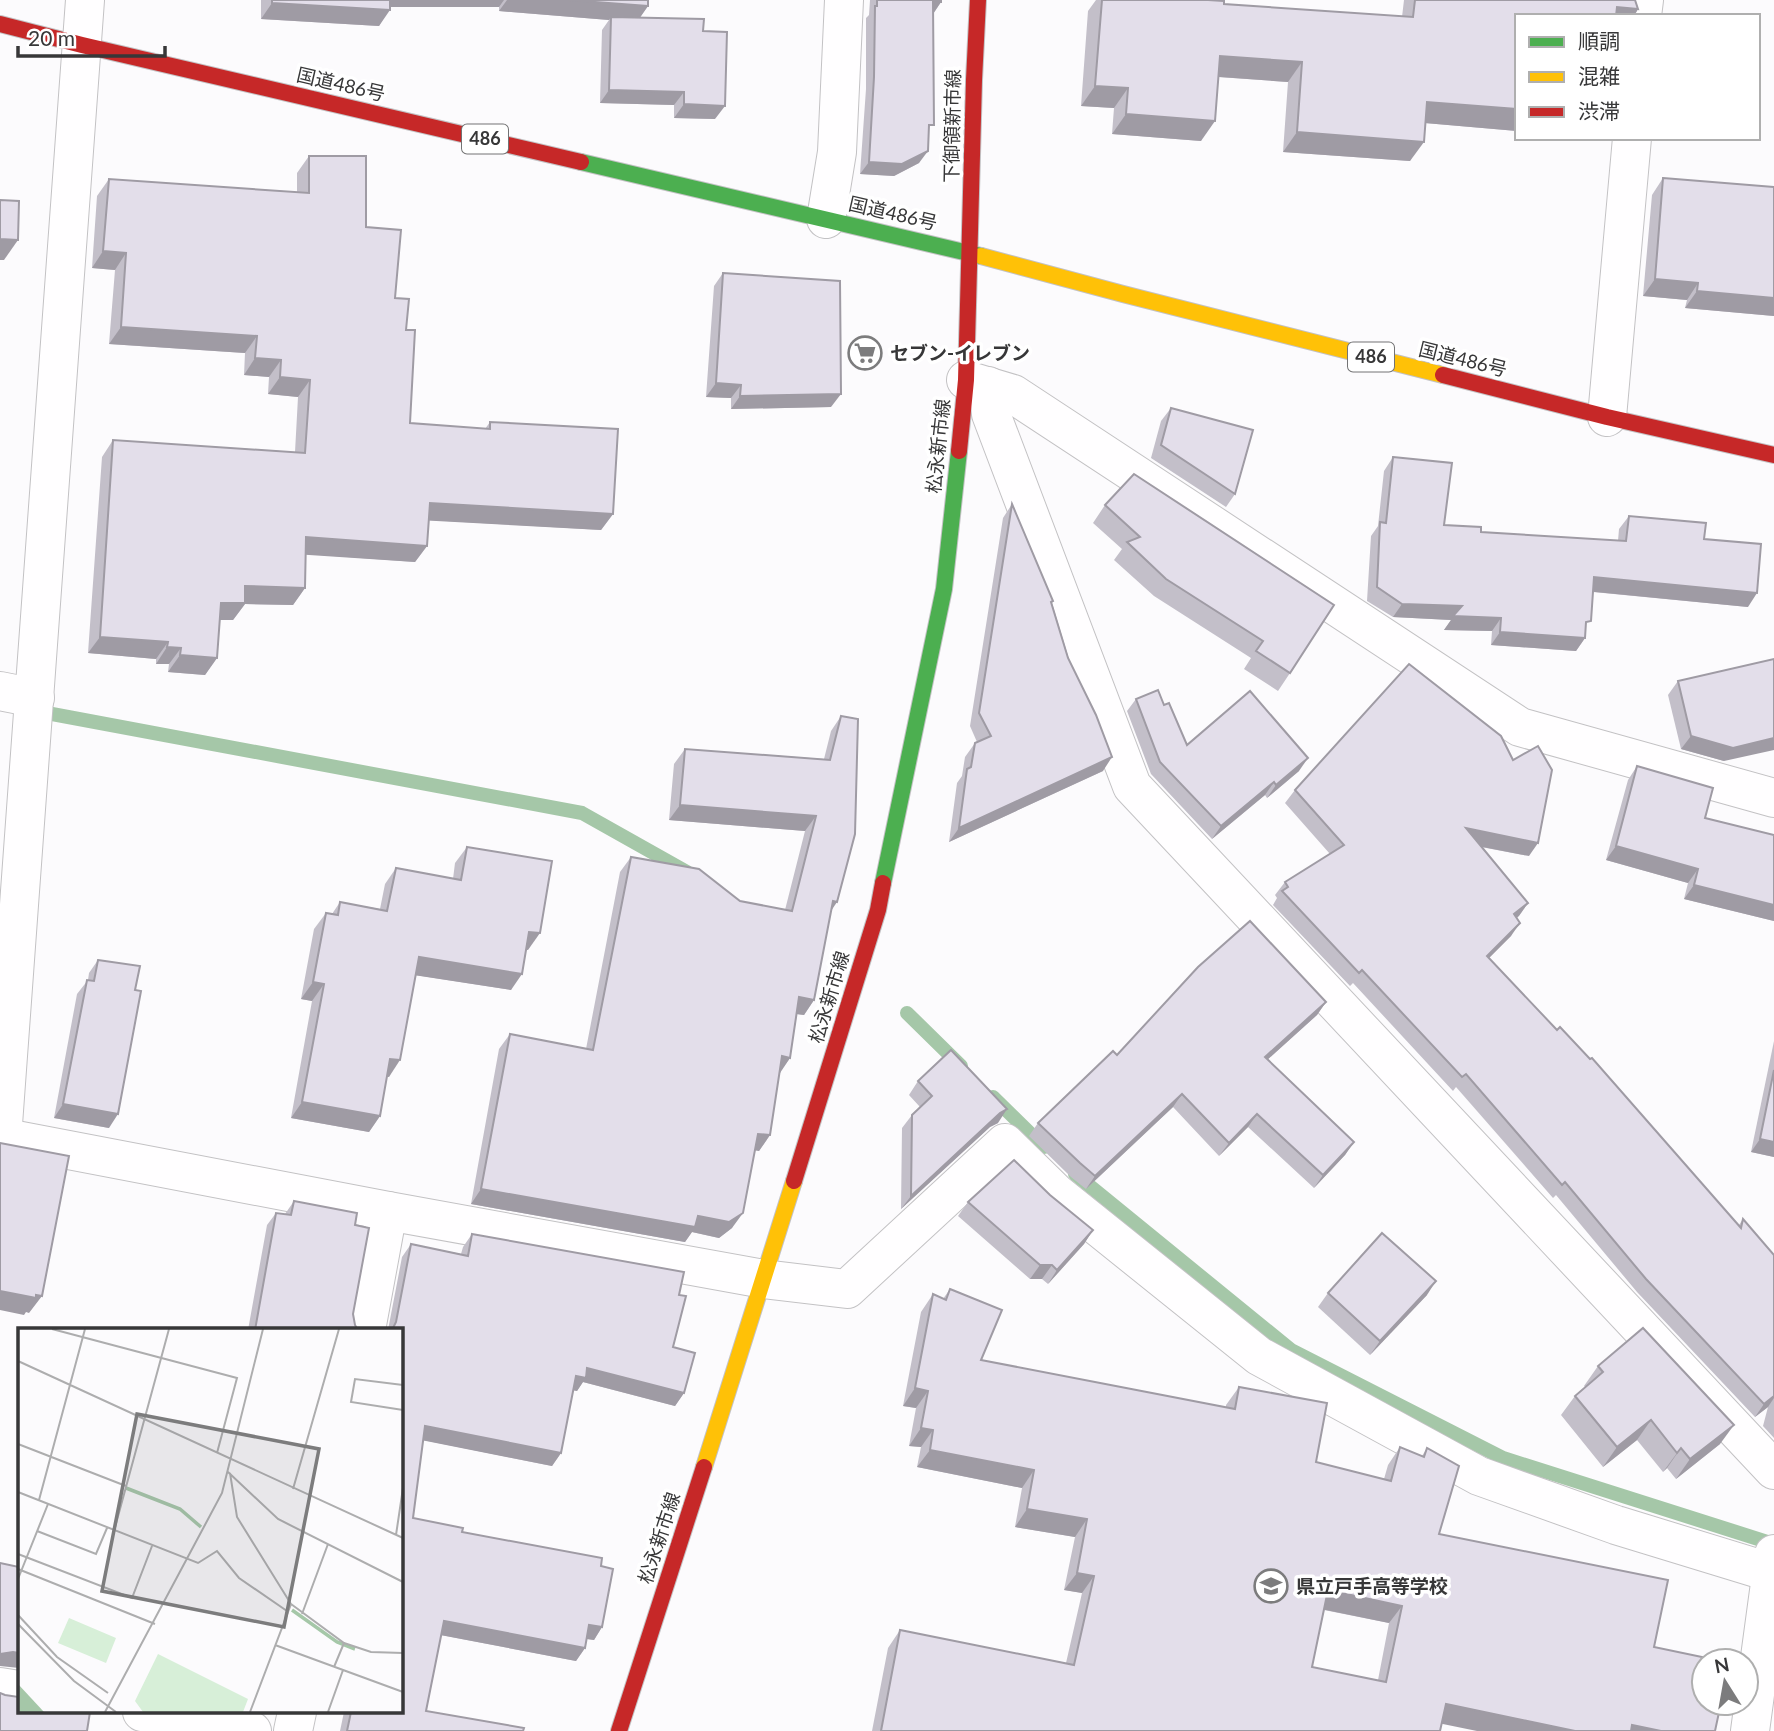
<svg xmlns="http://www.w3.org/2000/svg" width="1774" height="1731" viewBox="0 0 1774 1731" font-family="Lato,'Noto Sans JP',sans-serif">
	<rect width="100%" height="100%" fill="#fcfbfd"/>
	<g fill="none" stroke-linecap="round" stroke-linejoin="round">
		<g stroke="#a5c7a8" stroke-width="14">
			<polyline points="36,711 582,813 687,872"/>
			<polyline points="907,1013 961,1066"/>
			<polyline points="993,1097 1044,1147"/>
			<polyline points="1075,1174 1291,1350 1503,1458 1774,1544"/>
		</g>
		<defs>
			<g id="street">
				<polyline points="1642,16 1644,0"/>
				<polyline points="826,219 837,152 844,0"/>
				<polyline points="966,380 1013,394 1520,727 1774,798"/>
				<polyline points="988,386 991,414 1132,786 1774,1470"/>
				<polyline points="1607,417 1632,138"/>
				<polyline points="0,691 35,698"/>
				<polyline points="0,1137 388,1211 764,1279 847,1289 1005,1143 1056,1193 1259,1356 1479,1476 1616,1525 1773,1573"/>
				<polyline points="2,1138 85,0"/>
				<polyline points="366,1330 388,1211"/>
				<polyline points="0,1687 19,1690"/>
				<polyline points="142,1712 252,1731"/>
				<polyline points="293,1731 297,1712"/>
				<polyline points="1750,1731 1774,1554"/>
			</g>
			<g id="fast">
				<polyline points="581,162 981,256"/>
				<polyline points="883,883 944,589 959,451"/>
			</g>
			<g id="slow">
				<polyline points="981,256 1123,294 1443,375"/>
				<polyline points="704,1467 794,1181"/>
			</g>
			<g id="jam">
				<polyline points="0,24 82,45 581,162"/>
				<polyline points="1443,375 1607,417 1774,455"/>
				<polyline points="959,451 966,380 974,80 978,0"/>
				<polyline points="794,1181 878,910 883,883"/>
				<polyline points="619,1731 704,1467"/>
			</g>
		</defs>
		<use href="#street" stroke="#c3c2c4" stroke-width="40"/>
		<use href="#fast" stroke="#c3c2c4" stroke-width="18"/>
		<use href="#slow" stroke="#c3c2c4" stroke-width="18"/>
		<use href="#jam" stroke="#c3c2c4" stroke-width="18"/>
		<use href="#street" stroke="#fffeff" stroke-width="38"/>
		<use href="#fast" stroke="#4caf50" stroke-width="16"/>
		<use href="#slow" stroke="#ffc107" stroke-width="16"/>
		<use href="#jam" stroke="#c62828" stroke-width="16"/>
	</g>
	<g fill="#c3bfc9" fill-rule="evenodd">
		<polygon points="261,0 648,0 648,6 640,17 703,31 715,119 674,118 674,105 600,103 602,30 609,20 499,11 499,7 390,7 379,26 261,19"/>
		<polygon points="870,0 941,0 941,2 933,14 928,133 919,163 894,176 860,174 866,89 866,18 869,15"/>
		<polygon points="1096,0 1208,0 1224,4 1402,17 1404,0 1635,0 1638,9 1634,16 1517,16 1517,131 1425,123 1410,161 1283,152 1288,82 1218,77 1201,141 1112,134 1114,108 1081,106 1088,11"/>
		<polygon points="309,156 366,227 395,298 406,330 410,423 485,429 490,422 613,514 601,530 429,520 427,546 415,562 306,554 305,588 293,605 245,604 233,620 220,620 217,658 205,675 168,672 169,664 156,664 156,659 88,653 102,457 113,440 295,452 298,397 268,394 269,377 244,375 245,353 109,344 115,270 92,268 97,196 109,179 297,192 297,173"/>
		<polygon points="1663,178 1774,187 1774,316 1685,308 1687,300 1643,296 1652,195"/>
		<polygon points="723,273 831,407 731,409 731,398 706,397 714,286"/>
		<polygon points="1171,408 1235,494 1226,507 1151,458 1161,421"/>
		<polygon points="1393,457 1444,525 1481,532 1618,541 1619,529 1629,516 1704,539 1748,607 1593,592 1585,629 1585,638 1576,651 1491,645 1492,631 1444,630 1451,620 1393,617 1367,601 1371,536 1378,526 1384,471"/>
		<polygon points="1134,474 1290,673 1278,691 1244,669 1251,658 1154,596 1114,560 1122,549 1093,523 1105,505"/>
		<polygon points="1012,504 1053,601 1052,603 1103,771 949,842 957,783 962,776 965,757 975,743 977,742 970,726 1003,518"/>
		<polygon points="1678,681 1724,761 1681,749 1668,695"/>
		<polygon points="1136,699 1164,705 1187,745 1299,771 1267,798 1265,795 1212,839 1151,774 1127,711"/>
		<polygon points="841,716 831,912 814,1000 804,1015 797,1014 790,1058 779,1073 770,1135 759,1151 755,1150 732,1228 719,1238 692,1232 685,1242 471,1204 499,1049 510,1034 586,1049 620,872 631,857 740,901 785,910 805,831 669,820 674,764 685,749 824,759 831,731"/>
		<polygon points="1637,766 1705,818 1774,835 1774,921 1684,899 1688,883 1606,860 1628,780"/>
		<polygon points="1295,790 1529,856 1481,847 1528,903 1517,918 1511,936 1489,958 1739,1225 1743,1219 1774,1255 1774,1438 1763,1426 1768,1407 1755,1417 1637,1292 1556,1195 1553,1198 1456,1087 1453,1091 1353,983 1350,986 1273,905 1277,898 1275,895 1285,882 1330,854 1285,803"/>
		<polygon points="467,847 528,950 526,949 511,990 415,975 389,1077 387,1076 380,1116 369,1132 291,1118 312,1001 301,999 314,929 326,913 332,914 340,902 380,909 385,884 396,868 453,879 455,863"/>
		<polygon points="98,960 135,990 109,1128 54,1118 77,994 88,980 89,973"/>
		<polygon points="1326,1002 1317,1015 1267,1060 1354,1142 1345,1155 1314,1188 1248,1127 1219,1156 1173,1107 1086,1189 1071,1177 1029,1136 1038,1123 1117,1055"/>
		<polygon points="1774,1041 1774,1157 1751,1152"/>
		<polygon points="918,1081 998,1123 990,1127 901,1209 902,1128 912,1115 920,1107 909,1095"/>
		<polygon points="1050,1195 1093,1230 1084,1244 1048,1284 1042,1279 1030,1279 958,1216 968,1202"/>
		<polygon points="294,1201 355,1225 353,1314 355,1325 358,1330 248,1330 267,1225 276,1213 285,1214"/>
		<polygon points="472,1234 679,1295 673,1347 684,1393 675,1406 583,1382 577,1391 573,1390 561,1453 552,1466 423,1440 413,1518 462,1532 601,1566 602,1627 594,1640 587,1639 585,1648 576,1661 441,1635 426,1711 523,1731 340,1731 344,1712 401,1712 401,1330 388,1330 402,1257 411,1244 461,1254 463,1247"/>
		<path d="M950,1289L981,1360L1226,1407V1405L1239,1387L1316,1462L1384,1479L1388,1465L1400,1447L1422,1456L1427,1448L1439,1534L1442,1724L1440,1731H872L888,1648L900,1630L1066,1663L1082,1593L1064,1590L1075,1537L1015,1527L1022,1488L917,1467L921,1447L909,1446L916,1408L903,1406L921,1312L933,1294L943,1299ZM1324,1610L1389,1623L1378,1680L1312,1667Z"/>
		<polygon points="1328,1293 1427,1295 1370,1355 1318,1307"/>
		<polygon points="1598,1366 1720,1444 1676,1479 1667,1468 1663,1472 1637,1440 1603,1467 1561,1415 1575,1396 1585,1387 1584,1386"/>
	</g>
	<g fill="#9f9ba4">
		<polygon points="384,0 504,0 499,7 379,7"/>
		<polygon points="507,0 569,0 648,6 637,22 611,17 609,20 499,11"/>
		<polygon points="933,2 941,2 933,14"/>
		<polygon points="272,3 390,10 379,26 261,19"/>
		<polygon points="1617,7 1638,9 1634,16 1610,16"/>
		<polygon points="1220,56 1302,62 1288,82 1206,76"/>
		<polygon points="1095,86 1128,88 1114,108 1081,106"/>
		<polygon points="609,90 684,92 674,105 600,103"/>
		<polygon points="1427,102 1517,109 1517,131 1413,122"/>
		<polygon points="684,104 725,106 715,119 674,118"/>
		<polygon points="1126,114 1215,121 1201,141 1112,134"/>
		<polygon points="1297,132 1424,142 1410,161 1283,152"/>
		<polygon points="928,151 919,163 894,176 860,174 869,162"/>
		<polygon points="0,239 18,240 4,260 0,260"/>
		<polygon points="103,251 126,253 115,270 92,268"/>
		<polygon points="1655,279 1698,283 1687,300 1643,296"/>
		<polygon points="1697,291 1774,298 1774,316 1685,308"/>
		<polygon points="121,327 257,336 245,353 109,344"/>
		<polygon points="255,358 281,360 269,377 244,375"/>
		<polygon points="280,377 310,380 298,397 268,394"/>
		<polygon points="716,383 741,385 731,398 706,397"/>
		<polygon points="841,394 831,407 731,409 740,396"/>
		<polygon points="430,503 613,514 601,530 418,520"/>
		<polygon points="306,537 427,546 415,562 294,554"/>
		<polygon points="1594,577 1757,593 1748,607 1585,591"/>
		<polygon points="245,586 305,588 293,605 245,604 233,620 210,620 221,603"/>
		<polygon points="1402,604 1462,606 1501,618 1492,631 1444,630 1451,620 1393,617"/>
		<polygon points="1500,632 1585,638 1576,651 1491,645"/>
		<polygon points="100,637 168,642 156,659 88,653"/>
		<polygon points="167,647 181,648 169,664 156,664"/>
		<polygon points="180,655 217,658 205,675 168,672"/>
		<polygon points="1691,736 1774,738 1774,750 1724,761 1681,749"/>
		<polygon points="1112,757 1103,771 949,842 959,828"/>
		<polygon points="1308,758 1299,771 1267,798 1276,785"/>
		<polygon points="1274,782 1265,795 1212,839 1221,826"/>
		<polygon points="680,805 816,816 805,831 669,820"/>
		<polygon points="1466,828 1538,843 1529,856 1457,842"/>
		<polygon points="1616,846 1698,869 1688,883 1606,860"/>
		<polygon points="1694,885 1774,905 1774,921 1684,899"/>
		<polygon points="833,901 837,902 827,917"/>
		<polygon points="1528,903 1519,916 1504,927 1514,914"/>
		<polygon points="1520,923 1511,936 1477,970 1487,956"/>
		<polygon points="529,932 540,933 528,950 518,948"/>
		<polygon points="419,957 522,974 511,990 407,974"/>
		<polygon points="313,982 324,984 312,1001 301,999"/>
		<polygon points="799,997 814,1000 804,1015 788,1013"/>
		<polygon points="1326,1002 1317,1015 1256,1070 1265,1057"/>
		<polygon points="782,1056 790,1058 780,1073 771,1071"/>
		<polygon points="390,1059 400,1060 389,1077 378,1075"/>
		<polygon points="1182,1094 1173,1107 1086,1189 1095,1176"/>
		<polygon points="302,1102 380,1116 369,1132 291,1118"/>
		<polygon points="63,1104 118,1114 109,1128 54,1118"/>
		<polygon points="1007,1109 998,1123 990,1127 901,1209 911,1196 1000,1113"/>
		<polygon points="1257,1114 1248,1127 1219,1156 1229,1143"/>
		<polygon points="758,1134 770,1135 759,1151 748,1149"/>
		<polygon points="1760,1139 1774,1142 1774,1157 1751,1152"/>
		<polygon points="1354,1142 1345,1155 1314,1188 1323,1175"/>
		<polygon points="481,1189 698,1216 743,1213 732,1228 719,1238 692,1232 685,1242 471,1204"/>
		<polygon points="1093,1230 1084,1244 1048,1284 1057,1270"/>
		<polygon points="1040,1265 1052,1265 1042,1279 1030,1279"/>
		<polygon points="1436,1281 1427,1295 1370,1355 1380,1341"/>
		<polygon points="0,1291 42,1296 29,1313 26,1312 24,1315 0,1310"/>
		<polygon points="587,1368 684,1393 675,1406 583,1382 577,1391 567,1389 576,1376"/>
		<polygon points="915,1388 928,1391 916,1408 903,1406"/>
		<polygon points="1774,1396 1774,1398 1768,1407 1755,1417 1764,1404"/>
		<polygon points="1651,1420 1637,1440 1603,1467 1617,1447"/>
		<polygon points="1734,1425 1720,1444 1676,1479 1690,1459"/>
		<polygon points="425,1426 561,1453 552,1466 416,1439"/>
		<polygon points="921,1428 933,1430 921,1447 909,1446"/>
		<polygon points="1681,1448 1667,1468 1663,1472 1677,1453"/>
		<polygon points="930,1450 1034,1470 1022,1488 917,1467"/>
		<polygon points="1027,1509 1087,1519 1075,1537 1015,1527"/>
		<polygon points="1077,1573 1094,1576 1082,1593 1064,1590"/>
		<polygon points="1328,1590 1402,1606 1389,1623 1316,1608"/>
		<polygon points="444,1621 585,1648 576,1661 435,1634"/>
		<polygon points="589,1625 602,1627 594,1640 580,1638"/>
		<polygon points="13,1652 19,1653 19,1668 0,1666 0,1654"/>
		<polygon points="1446,1704 1575,1731 1477,1731 1433,1722"/>
		<polygon points="1632,1725 1661,1731 1628,1731"/>
	</g>
	<g fill="#e3deea" stroke="#9f9ba4" stroke-width="2" fill-rule="evenodd">
		<polygon points="272,0 390,0 390,10 272,3"/>
		<polygon points="569,0 648,0 648,6"/>
		<polygon points="877,0 941,0 941,2 933,2 934,125 929,125 928,151 902,164 869,162 874,77 875,6 877,6"/>
		<polygon points="1102,0 1208,0 1224,1 1224,4 1413,17 1415,0 1635,0 1638,9 1617,7 1616,16 1517,16 1517,109 1427,102 1424,142 1297,132 1302,62 1220,56 1215,121 1126,114 1128,88 1095,86"/>
		<polygon points="611,17 704,19 703,31 727,32 725,106 684,104 684,92 609,90"/>
		<polygon points="309,156 366,156 366,227 401,230 395,298 409,299 406,330 415,330 410,423 490,429 490,422 618,429 613,514 430,503 427,546 306,537 305,588 245,586 245,603 221,603 217,658 180,655 181,648 167,647 168,642 100,637 113,440 305,453 310,380 280,377 281,360 255,358 257,336 121,327 126,253 103,251 109,179 309,193"/>
		<polygon points="1663,178 1774,187 1774,298 1697,291 1698,283 1655,279"/>
		<polygon points="0,200 19,201 18,240 0,239"/>
		<polygon points="723,273 840,281 841,394 740,396 741,385 716,383"/>
		<polygon points="1171,408 1253,430 1235,494 1161,445"/>
		<polygon points="1393,457 1452,463 1444,525 1481,527 1481,532 1626,541 1629,516 1706,523 1704,539 1761,544 1757,593 1594,577 1591,621 1586,622 1585,638 1500,632 1501,618 1453,616 1462,606 1402,604 1377,587 1380,522 1386,523"/>
		<polygon points="1134,474 1334,605 1290,673 1256,651 1263,641 1166,579 1127,542 1140,537 1105,505"/>
		<polygon points="1012,504 1053,601 1051,602 1068,658 1096,715 1112,757 959,828 967,769 971,767 975,743 991,736 979,713"/>
		<polygon points="1774,659 1774,738 1733,748 1691,736 1678,681"/>
		<polygon points="1409,664 1501,736 1513,760 1538,746 1552,770 1538,843 1466,828 1528,903 1514,914 1520,923 1487,956 1557,1030 1560,1027 1590,1059 1592,1058 1741,1228 1743,1219 1774,1255 1774,1396 1764,1404 1646,1279 1565,1182 1562,1185 1466,1074 1462,1077 1362,970 1359,973 1282,891 1288,887 1285,882 1344,845 1295,790"/>
		<polygon points="1158,690 1164,705 1169,703 1187,745 1250,691 1308,758 1276,785 1274,782 1221,826 1160,762 1136,699"/>
		<polygon points="841,716 858,719 855,834 837,902 833,901 814,1000 799,997 790,1058 782,1056 770,1135 758,1134 743,1213 729,1222 698,1216 695,1227 481,1189 510,1034 593,1050 631,857 699,869 740,901 792,911 816,816 680,805 685,749 830,760"/>
		<polygon points="1637,766 1713,788 1705,818 1774,835 1774,905 1694,885 1698,869 1616,846"/>
		<polygon points="467,847 552,861 540,933 529,932 522,974 419,957 400,1060 390,1059 380,1116 302,1102 324,984 313,982 326,913 338,915 340,902 387,911 396,868 461,880"/>
		<polygon points="1250,921 1326,1002 1265,1057 1354,1142 1323,1175 1257,1114 1229,1143 1182,1094 1095,1176 1080,1163 1038,1123 1113,1051 1117,1055 1198,967"/>
		<polygon points="98,960 140,966 135,990 141,991 118,1114 63,1104 87,980 94,981"/>
		<polygon points="951,1050 1007,1109 1000,1113 911,1196 912,1115 932,1096 918,1081"/>
		<polygon points="1774,1070 1774,1142 1760,1139"/>
		<polygon points="0,1143 69,1156 42,1296 36,1295 36,1298 0,1291"/>
		<polygon points="1014,1160 1050,1195 1093,1230 1057,1270 1052,1265 1040,1265 968,1202"/>
		<polygon points="294,1201 357,1213 355,1225 369,1228 353,1314 355,1325 358,1330 255,1330 276,1213 291,1215"/>
		<polygon points="1382,1233 1436,1281 1380,1341 1328,1293"/>
		<polygon points="472,1234 684,1272 679,1295 686,1296 673,1347 695,1353 684,1393 587,1368 586,1378 576,1376 561,1453 425,1426 413,1518 463,1528 462,1532 602,1558 601,1566 613,1569 602,1627 589,1625 585,1648 444,1621 426,1711 524,1728 523,1731 347,1731 351,1712 401,1712 401,1330 392,1330 396,1322 411,1244 468,1256"/>
		<path d="M950,1289L1002,1310L981,1360L1235,1409L1239,1387L1327,1403L1316,1462L1391,1481L1400,1447L1424,1457L1427,1448L1459,1466L1439,1534L1668,1580L1654,1647L1721,1661H1704V1703H1721L1715,1731H1661L1632,1725L1631,1731H1575L1446,1704L1440,1731H881L900,1630L1074,1665L1094,1576L1077,1573L1087,1519L1027,1509L1034,1470L930,1450L933,1430L921,1428L928,1391L915,1388L933,1294L946,1300ZM1328,1590L1402,1606L1386,1682L1312,1667Z"/>
		<polygon points="1643,1328 1734,1425 1690,1459 1681,1448 1677,1453 1651,1420 1617,1447 1575,1396 1603,1372 1598,1366"/>
		<polygon points="0,1563 19,1567 19,1653 13,1652 0,1654"/>
		<polygon points="0,1693 5,1695 19,1697 19,1712 90,1712 87,1731 0,1731"/>
	</g>
	<defs>
		<symbol id="supermarket-ring" viewBox="-11 -11 22 22"><circle r="9.5" fill="#fff" stroke="#7c7c7d" stroke-width="1.5"/><path d="M-6-5.5h2.5l.6 2H6L4.5 2H-2.5L-4.4-4H-6ZM-1.5 3.2a1.3 1.3 0 1 0 .1 0ZM3 3.2a1.3 1.3 0 1 0 .1 0Z" fill="#7c7c7d"/></symbol>
		<symbol id="school-ring" viewBox="-11 -11 22 22"><circle r="9.5" fill="#fff" stroke="#7c7c7d" stroke-width="1.5"/><path d="M0-5L7-2L0 1L-7-2ZM-4 1L0 2.5L4 1V4Q0 6-4 4Z" fill="#7c7c7d"/></symbol>
	</defs>
	<g fill-rule="evenodd">
		<use href="#supermarket-ring" x="846" y="334" width="38" height="38"/>
		<use href="#school-ring" x="1252" y="1567" width="38" height="38"/>
	</g>
	<g text-anchor="middle" stroke-width="7" stroke-linejoin="round" paint-order="stroke">
		<g fill="#fff" stroke="#737374" stroke-width="2">
			<rect x="462" y="124.5" width="46" height="29" rx="5"/>
			<rect x="1348" y="342.5" width="46" height="29" rx="5"/>
		</g>
		<g font-size="18" font-weight="bold" fill="#373738">
			<text x="485" y="145">486</text>
			<text x="1371" y="363">486</text>
		</g>
		<g font-size="19" fill="#373738" stroke="#fff">
			<text transform="translate(341 84) rotate(13)" y="7">国道486号</text>
			<text transform="translate(952 126) rotate(-89)" y="7">下御領新市線</text>
			<text transform="translate(893 213) rotate(13)" y="7">国道486号</text>
			<text transform="translate(1463 359) rotate(14)" y="7">国道486号</text>
			<text transform="translate(938 446) rotate(-84)" y="7">松永新市線</text>
			<text transform="translate(829 997) rotate(-73)" y="7">松永新市線</text>
			<text transform="translate(659 1538) rotate(-72)" y="7">松永新市線</text>
		</g>
		<g font-size="19" font-weight="bold" fill="#373738" stroke="#fff" text-anchor="start">
			<text x="890" y="360">セブン-イレブン</text>
			<text x="1296" y="1593">県立戸手高等学校</text>
		</g>
	</g>
	<g transform="translate(18 1328)">
		<rect width="385" height="385" fill="#fcfbfd"/>
		<path d="M51,290L98,310L88,335L40,315ZM140,326L230,371L225,384H125L117,373Z" fill="#d7efd8"/>
		<path d="M0,356L26,384H0Z" fill="#a5c7a8"/>
		<path fill="none" stroke="#a5c7a8" stroke-width="3.5" d="M108,160L162,181L183,199M274,282L319,314L337,321"/>
		<path fill="none" stroke="#adadae" stroke-width="2" d="M34,1L219,50L199,125M0,33L385,210M385,57L337,51L333,74L385,82M0,116L108,158M210,144L260,191L385,254M212,145L219,189L273,276L232,384M275,161L321,1M0,164L180,235L199,223L221,250L269,283M21,172L67,1M19,203L78,226L89,200M96,203L151,1M378,207L385,160M0,226L114,270L134,218M0,241L137,296M0,251L30,176M273,276L326,315L353,324L385,325M284,286L310,216M0,287L39,329L90,365M0,296L56,353L98,384M257,317L385,364M316,339L326,315M87,384L204,165L245,1M310,384L325,342"/>
		<path fill="#7c7c7d" fill-opacity="0.15" stroke="#7c7c7d" stroke-width="3.5" d="M119,86L301,121L266,299L84,263Z"/>
		<rect width="385" height="385" fill="none" stroke="#373738" stroke-width="3.5"/>
	</g>
	<rect x="1515" y="14" width="245" height="126" fill="#ffffff" stroke="#afafaf" stroke-width="2"/>
	<rect x="1529" y="37" width="35" height="10" fill="#4caf50" stroke="#afafaf" stroke-width="2"/>
	<text x="1578" y="49" font-size="21" fill="#373738">順調</text>
	<rect x="1529" y="72" width="35" height="10" fill="#ffc107" stroke="#afafaf" stroke-width="2"/>
	<text x="1578" y="84" font-size="21" fill="#373738">混雑</text>
	<rect x="1529" y="107" width="35" height="10" fill="#c62828" stroke="#afafaf" stroke-width="2"/>
	<text x="1578" y="119" font-size="21" fill="#373738">渋滞</text>
	<g transform="translate(1725 1682) rotate(349)"><circle r="33" fill="#ffffff" stroke="#afafaf" stroke-width="2"/>
	<path d="M0-5L12 26L0 18L-12 26Z" fill="#7c7c7d"/>
	<text y="-10" font-size="19" font-weight="bold" text-anchor="middle" fill="#373738">N</text>
	</g>
	<path d="M18 46v10h147v-10" fill="none" stroke="#373738" stroke-width="3.5"/>
	<text x="28" y="46" font-size="21" fill="#373738" stroke="#ffffff" stroke-width="5" paint-order="stroke">20 m</text>
</svg>
